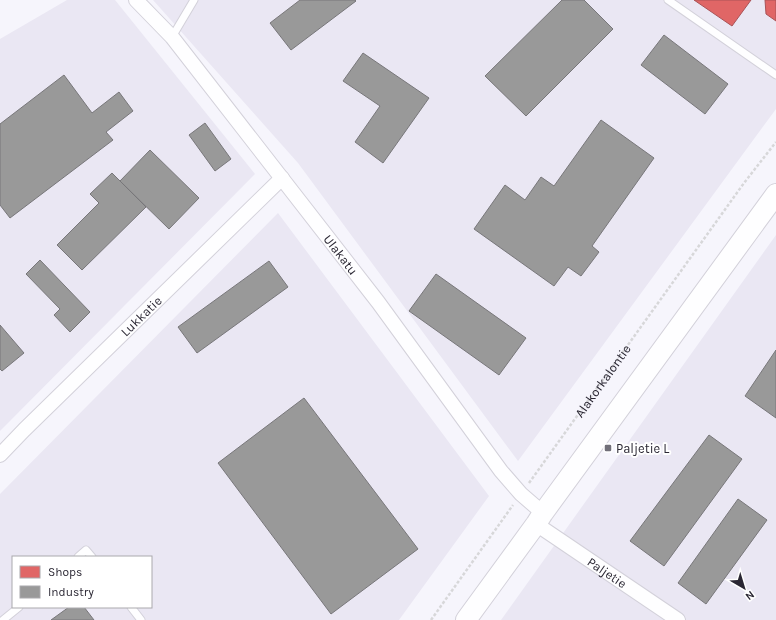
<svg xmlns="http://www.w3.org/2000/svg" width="776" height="620" viewBox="0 0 776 620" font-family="Karla,sans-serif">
	<rect width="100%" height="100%" fill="#f6f5fc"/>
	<g fill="#eae7f3" fill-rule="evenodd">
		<polygon points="67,0 115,0 255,174 0,431 0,39"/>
		<polygon points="153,0 776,0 776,109 518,461 298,163"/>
		<path d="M278,213L489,496L399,620H0V494ZM13,557H151V607H13Z"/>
		<polygon points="776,235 776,620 501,620"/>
	</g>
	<g fill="#e06666" stroke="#a95357">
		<polygon points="694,0 751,0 732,26"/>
		<polygon points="765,0 776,0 776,21 766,14"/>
	</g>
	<g fill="#999" stroke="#78777a">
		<polygon points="300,0 355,0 356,1 291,50 270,23"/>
		<polygon points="562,0 584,0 613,29 526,116 485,76"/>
		<polygon points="664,35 728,84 705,114 641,65"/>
		<polygon points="363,53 429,98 383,163 355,142 380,106 343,81"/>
		<polygon points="64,75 92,113 119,92 133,111 106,132 113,140 10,218 0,205 0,124"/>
		<polygon points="601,120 654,158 592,246 599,252 581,276 568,267 554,286 474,229 505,185 525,200 541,177 554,186"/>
		<polygon points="205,123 231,159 215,171 189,135"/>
		<polygon points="150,150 199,198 169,229 120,181"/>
		<polygon points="112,173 146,207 82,270 57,245 99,203 90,194"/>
		<polygon points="40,260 90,312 70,332 54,315 60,309 26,274"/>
		<polygon points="269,261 288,287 197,353 178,327"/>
		<polygon points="436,274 526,338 499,375 409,311"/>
		<polygon points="0,325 24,353 2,371 0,369"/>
		<polygon points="776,350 776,418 745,396"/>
		<polygon points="304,398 418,549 331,614 218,463"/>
		<polygon points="709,435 742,459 664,566 630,541"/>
		<polygon points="738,499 767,520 706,604 678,583"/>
		<polygon points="69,607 84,607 94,620 51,620"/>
	</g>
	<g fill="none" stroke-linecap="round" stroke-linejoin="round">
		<defs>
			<g id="lane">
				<polyline points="668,0 776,75"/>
				<polyline points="172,37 194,0"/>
				<polyline points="78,557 86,550 92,557"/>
				<polyline points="131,607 141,620"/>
				<polyline points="3,620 19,607"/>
			</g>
			<g id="street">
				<path id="s2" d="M136,0L172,37L378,302L501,471L521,494L543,513"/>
				<path id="s3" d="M0,455L24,430L282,178"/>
				<path id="s4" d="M536,524L678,620"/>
			</g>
			<polyline id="secondary" points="466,620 536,524 543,513 776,194"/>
		</defs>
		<use href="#lane" stroke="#d3d1da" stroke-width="9"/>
		<use href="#street" stroke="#d3d1da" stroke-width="16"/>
		<use href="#secondary" stroke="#d3d1da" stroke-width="22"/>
		<g stroke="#d7d7d9" stroke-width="2.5" stroke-dasharray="3 2" stroke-linecap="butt">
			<path id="s1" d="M529,483L744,183L776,142"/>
			<polyline points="431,620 513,505"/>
		</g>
		<use href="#lane" stroke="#fefeff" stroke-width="7"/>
		<use href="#street" stroke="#fefeff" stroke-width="14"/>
		<use href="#secondary" stroke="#fefeff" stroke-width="20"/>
	</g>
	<rect fill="#716f79" stroke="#fff" stroke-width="1.5" x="604" y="444" width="8" height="8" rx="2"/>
	<g text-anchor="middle" stroke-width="4" stroke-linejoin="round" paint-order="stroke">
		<g font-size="13" fill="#2a2733" stroke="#fff">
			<text dy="5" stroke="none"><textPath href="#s2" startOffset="327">Ulakatu</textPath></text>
			<text dy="5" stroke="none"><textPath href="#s3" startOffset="198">Lukkatie</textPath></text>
			<text dy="5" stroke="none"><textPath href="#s1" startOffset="126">Alakorkalontie</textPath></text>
			<text dy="5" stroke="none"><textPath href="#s4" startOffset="86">Paljetie</textPath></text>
		</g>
		<g font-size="13" fill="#2a2733" stroke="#fff" text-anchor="start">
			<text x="616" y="453">Paljetie L</text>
		</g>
	</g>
	<rect x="12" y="556" width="140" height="52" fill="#ffffff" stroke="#aaa9ad"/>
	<rect x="20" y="566" width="20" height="12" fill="#e06666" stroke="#aaa9ad"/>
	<text x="48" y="576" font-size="12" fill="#2a2733">Shops</text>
	<rect x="20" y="586" width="20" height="12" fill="#999999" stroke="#aaa9ad"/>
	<text x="48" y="596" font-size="12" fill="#2a2733">Industry</text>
	<g transform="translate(744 588) rotate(142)" stroke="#ffffff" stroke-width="3" paint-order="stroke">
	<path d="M0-3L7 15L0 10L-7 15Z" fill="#2a2733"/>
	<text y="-6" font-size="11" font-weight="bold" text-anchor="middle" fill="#2a2733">N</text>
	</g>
</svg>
